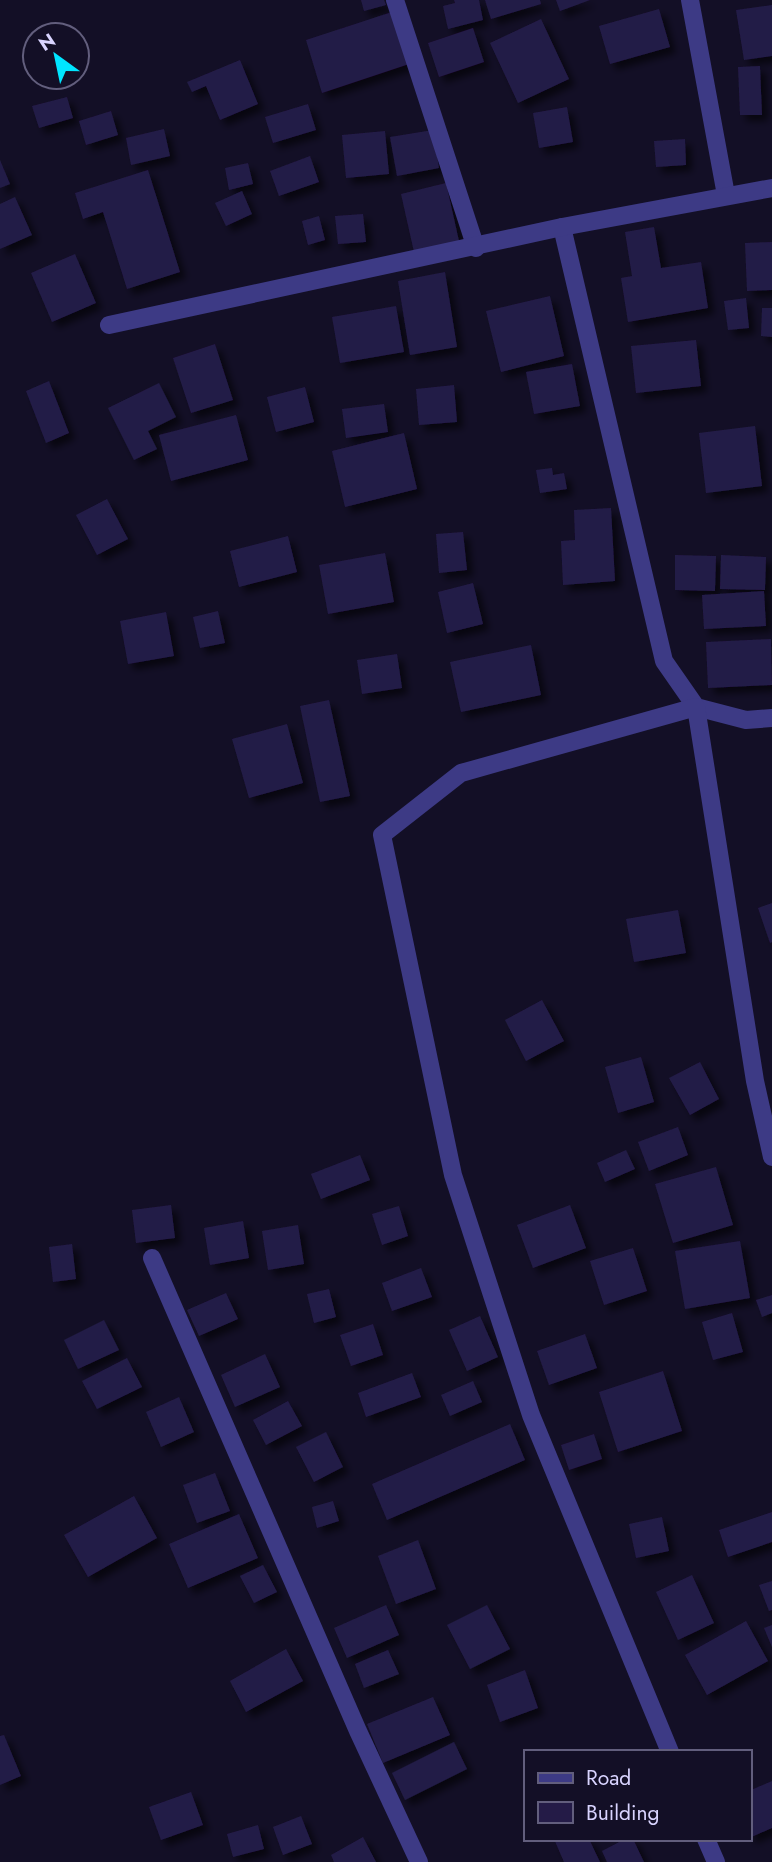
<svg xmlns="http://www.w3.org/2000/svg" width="772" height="1862" viewBox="0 0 772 1862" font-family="Jost,sans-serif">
	<defs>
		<filter id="shadow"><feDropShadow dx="6" dy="6" stdDeviation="3.5" flood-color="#0009"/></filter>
	</defs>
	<rect width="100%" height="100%" fill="#130f26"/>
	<g fill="#241b47" filter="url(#shadow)">
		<polygon points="361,0 384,0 386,5 364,11"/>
		<polygon points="454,0 479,0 483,20 448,29 443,6 455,3"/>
		<polygon points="485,0 540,0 541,4 491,19"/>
		<polygon points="556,0 590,0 560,11"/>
		<polygon points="772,5 772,56 744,60 736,10"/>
		<polygon points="659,9 670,47 610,64 599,26"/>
		<polygon points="392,12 409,64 322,93 306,40"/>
		<polygon points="541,19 569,79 518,103 490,43"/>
		<polygon points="473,28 484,62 439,77 428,43"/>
		<polygon points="240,60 258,104 220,120 206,86 192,92 187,82"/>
		<polygon points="760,66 762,115 740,115 738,67"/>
		<polygon points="67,97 73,118 39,128 32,106"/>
		<polygon points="308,104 316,130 273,143 265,117"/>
		<polygon points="567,107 573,142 539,148 533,113"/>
		<polygon points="111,111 118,135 86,145 79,121"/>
		<polygon points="164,129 170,156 131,165 126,138"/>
		<polygon points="433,130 439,168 397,176 390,137"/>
		<polygon points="385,131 389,174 346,178 342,135"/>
		<polygon points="685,139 686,165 656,167 654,141"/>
		<polygon points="310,156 319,182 279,196 270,171"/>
		<polygon points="0,160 10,184 0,188"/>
		<polygon points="248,163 253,184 229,190 225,168"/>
		<polygon points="148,170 180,272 127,289 103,212 83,219 75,193"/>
		<polygon points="446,183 459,241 414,252 401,194"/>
		<polygon points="242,191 252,214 226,226 215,203"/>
		<polygon points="15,197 32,235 0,249 0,204"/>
		<polygon points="363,214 366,242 338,244 335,216"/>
		<polygon points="319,216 325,240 308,245 302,221"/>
		<polygon points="654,227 661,268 701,262 708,308 628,322 621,278 632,276 625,232"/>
		<polygon points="772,242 772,290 747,291 745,243"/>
		<polygon points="75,254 96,303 52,322 31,273"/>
		<polygon points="445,272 457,347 410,355 398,281"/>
		<polygon points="550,296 564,356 501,372 486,311"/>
		<polygon points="746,298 749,328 728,330 724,301"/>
		<polygon points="396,306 404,352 340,363 332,317"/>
		<polygon points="762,308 772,308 772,337 761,336"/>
		<polygon points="696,340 701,386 636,393 631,346"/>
		<polygon points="215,344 233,400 191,413 173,358"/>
		<polygon points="572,364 580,406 534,414 526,372"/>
		<polygon points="49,381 69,433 46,443 26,391"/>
		<polygon points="159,383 176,417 148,431 157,449 134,460 108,408"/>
		<polygon points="454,385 457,422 419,425 416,389"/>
		<polygon points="305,387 314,422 276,432 267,397"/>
		<polygon points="384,404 388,432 346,438 342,409"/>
		<polygon points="236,415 248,460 171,481 159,435"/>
		<polygon points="755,426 762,486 706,493 699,433"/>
		<polygon points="404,433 417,489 345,507 332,451"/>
		<polygon points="552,468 553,475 564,473 567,489 540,493 536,470"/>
		<polygon points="107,499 128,539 97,555 76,515"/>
		<polygon points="611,508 615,581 563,585 561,541 575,540 574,510"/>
		<polygon points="463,532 467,570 439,573 436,534"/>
		<polygon points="288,536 297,572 239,587 230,551"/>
		<polygon points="385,553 394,602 328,614 319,565"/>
		<polygon points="675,555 716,556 715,591 675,590"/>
		<polygon points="721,555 766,557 765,590 720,589"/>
		<polygon points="473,583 483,624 447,633 438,592"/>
		<polygon points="764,591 766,626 704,629 702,595"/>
		<polygon points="218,611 225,643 200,648 193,617"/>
		<polygon points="166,612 174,656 128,664 120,621"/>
		<polygon points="771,639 772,685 708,688 706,642"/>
		<polygon points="531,645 541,695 461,712 450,662"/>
		<polygon points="397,654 402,688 362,694 357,660"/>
		<polygon points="329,700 350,796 320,802 300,706"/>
		<polygon points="287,724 303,783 249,798 232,739"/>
		<polygon points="772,903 772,942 770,943 758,908"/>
		<polygon points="678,910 686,953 634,962 626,919"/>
		<polygon points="542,1000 564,1041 526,1061 505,1020"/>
		<polygon points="641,1057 654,1102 618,1113 605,1067"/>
		<polygon points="700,1062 719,1099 690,1115 669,1078"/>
		<polygon points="678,1127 688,1155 649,1171 638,1142"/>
		<polygon points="626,1150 635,1169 605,1182 597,1163"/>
		<polygon points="360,1155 370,1180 321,1199 311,1174"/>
		<polygon points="716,1167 733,1225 673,1243 655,1184"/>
		<polygon points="171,1205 175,1238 136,1243 132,1210"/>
		<polygon points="570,1205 586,1248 533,1268 517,1225"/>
		<polygon points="399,1206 408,1236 382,1245 372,1214"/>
		<polygon points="243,1221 249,1258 210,1265 204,1228"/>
		<polygon points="298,1225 304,1264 268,1270 262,1231"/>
		<polygon points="740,1241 750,1298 685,1309 675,1251"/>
		<polygon points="72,1244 76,1279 53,1282 49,1247"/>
		<polygon points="633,1248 647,1291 604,1305 590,1261"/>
		<polygon points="421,1268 432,1297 392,1311 382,1283"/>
		<polygon points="329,1289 336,1317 314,1323 307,1294"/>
		<polygon points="226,1293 238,1319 199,1336 187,1310"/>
		<polygon points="772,1295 772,1313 762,1317 756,1300"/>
		<polygon points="732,1313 743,1352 713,1360 702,1322"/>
		<polygon points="480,1316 498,1357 467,1371 449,1330"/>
		<polygon points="104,1320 119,1350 78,1369 64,1340"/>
		<polygon points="373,1324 383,1355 351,1366 340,1335"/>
		<polygon points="585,1334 597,1368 549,1385 537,1351"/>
		<polygon points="265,1354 280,1387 235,1407 221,1375"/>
		<polygon points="127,1358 142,1387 97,1409 82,1381"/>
		<polygon points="663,1371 682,1431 618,1452 599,1392"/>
		<polygon points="412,1373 421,1397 366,1417 358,1393"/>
		<polygon points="473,1381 482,1402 450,1416 441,1395"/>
		<polygon points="179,1397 194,1432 161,1447 146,1412"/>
		<polygon points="288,1401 302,1426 266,1445 253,1420"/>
		<polygon points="510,1424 525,1460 387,1520 372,1484"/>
		<polygon points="326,1432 343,1467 314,1482 296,1447"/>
		<polygon points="594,1434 602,1459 569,1470 561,1445"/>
		<polygon points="215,1473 230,1511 197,1523 183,1485"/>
		<polygon points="134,1496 157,1538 88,1577 64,1535"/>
		<polygon points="333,1501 339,1521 317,1528 312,1507"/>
		<polygon points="772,1512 772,1542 728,1557 719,1530"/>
		<polygon points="239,1514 258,1558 188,1588 169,1544"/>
		<polygon points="662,1517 669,1551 636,1558 629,1524"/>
		<polygon points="418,1540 436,1589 396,1604 378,1556"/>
		<polygon points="263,1565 277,1592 254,1603 240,1576"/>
		<polygon points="692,1575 714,1623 678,1640 656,1592"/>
		<polygon points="772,1581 772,1610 769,1611 759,1585"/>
		<polygon points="386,1605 399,1635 347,1658 334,1628"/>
		<polygon points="487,1605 510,1649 470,1669 447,1625"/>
		<polygon points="746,1621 768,1661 707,1695 685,1655"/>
		<polygon points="772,1625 772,1647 764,1628"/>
		<polygon points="286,1649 303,1681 246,1712 230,1681"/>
		<polygon points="388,1650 399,1674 364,1688 355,1664"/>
		<polygon points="525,1670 538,1708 500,1722 487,1685"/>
		<polygon points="433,1697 450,1735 383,1763 367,1724"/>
		<polygon points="4,1735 21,1776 0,1785 0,1736"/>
		<polygon points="454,1742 467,1769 405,1800 392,1773"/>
		<polygon points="772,1781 772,1828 749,1838 749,1791"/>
		<polygon points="191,1792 203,1825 161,1840 149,1807"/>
		<polygon points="301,1816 312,1844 283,1855 273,1827"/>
		<polygon points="258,1825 264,1849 233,1857 227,1834"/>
		<polygon points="363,1837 376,1862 334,1862 331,1855"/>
		<polygon points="554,1839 589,1839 600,1862 564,1862"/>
		<polygon points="625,1839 633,1839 644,1862 607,1862 602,1851"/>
	</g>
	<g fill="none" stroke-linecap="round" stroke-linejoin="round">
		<g stroke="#3d3a85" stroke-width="18">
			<polyline points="395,0 476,248"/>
			<polyline points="690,0 726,195"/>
			<polyline points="562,227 664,661 696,707 746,720 772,718"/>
			<polyline points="109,325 562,227 772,188"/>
			<polyline points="152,1258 358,1731 419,1862"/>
			<polyline points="670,1752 531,1415 453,1175 382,835 461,773 696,707 755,1081 772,1157"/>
			<polyline points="706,1839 716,1862"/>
		</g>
	</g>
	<rect x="524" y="1750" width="228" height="91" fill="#130f26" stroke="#625e7d" stroke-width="2"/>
	<rect x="538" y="1773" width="35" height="10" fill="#3d3a85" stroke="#625e7d" stroke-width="2"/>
	<text x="586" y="1785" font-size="21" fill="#d9d4ff">Road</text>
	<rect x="538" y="1802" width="35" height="21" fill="#241b47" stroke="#625e7d" stroke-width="2"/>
	<text x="586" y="1820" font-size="21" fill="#d9d4ff">Building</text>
	<g transform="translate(56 56) rotate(327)"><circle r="33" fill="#130f26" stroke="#625e7d" stroke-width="2"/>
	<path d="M0-5L12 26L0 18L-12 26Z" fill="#00e5ff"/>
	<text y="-10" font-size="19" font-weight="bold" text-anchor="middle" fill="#d9d4ff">N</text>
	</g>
</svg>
